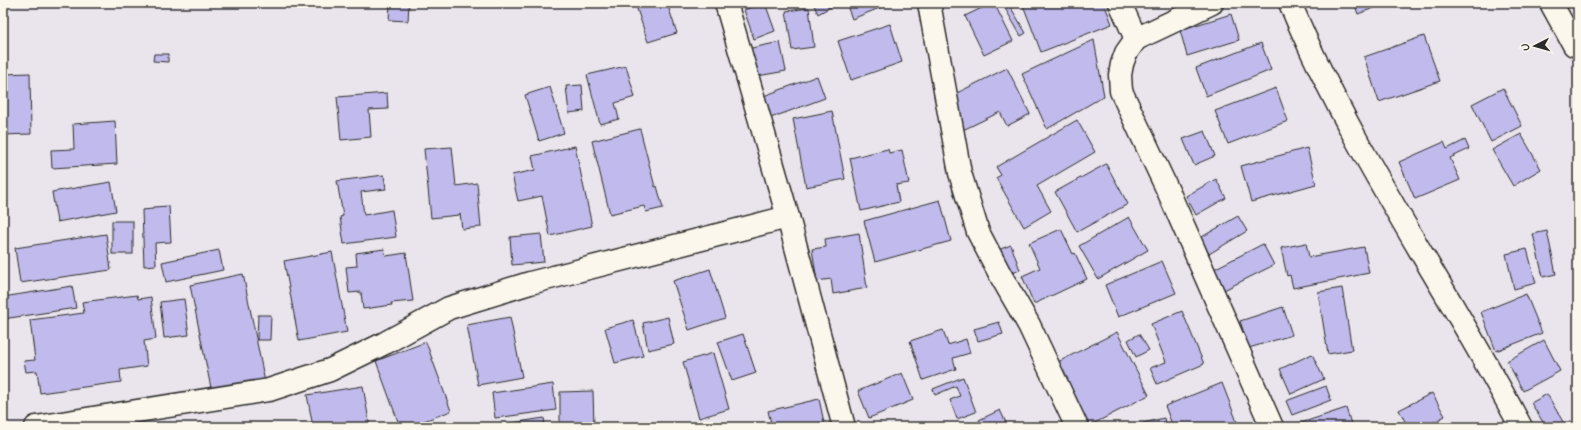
<svg xmlns="http://www.w3.org/2000/svg" width="1581" height="430" viewBox="0 0 1581 430" font-family="Mynerve,sans-serif">
	<rect width="100%" height="100%" fill="#eae5ec"/>
	<filter id="ink" filterUnits="userSpaceOnUse"><feTurbulence type="fractalNoise" baseFrequency=".025" numOctaves="2"/><feDisplacementMap in="SourceGraphic" scale="8" xChannelSelector="R" yChannelSelector="G"/><feConvolveMatrix kernelMatrix="1 2 1 2 8 2 1 2 1" color-interpolation-filters="sRGB"/></filter>
	<g filter="url(#ink)">
		<g fill="#c1baec" stroke="#2b2b2b">
			<polygon points="390,3 409,3 408,21 389,20"/>
			<polygon points="635,3 667,3 677,33 648,42"/>
			<polygon points="762,3 765,3 775,31 754,39 744,10"/>
			<polygon points="813,3 836,3 836,4 818,14"/>
			<polygon points="846,3 892,3 852,19"/>
			<polygon points="992,3 994,3 1013,41 984,55 965,16"/>
			<polygon points="1002,3 1008,3 1026,33 1021,36"/>
			<polygon points="1029,3 1104,3 1112,24 1041,52 1023,5"/>
			<polygon points="1354,3 1387,3 1358,14"/>
			<polygon points="809,8 814,47 792,50 786,11"/>
			<polygon points="1231,14 1239,40 1187,56 1180,30"/>
			<polygon points="890,24 902,62 851,80 838,41"/>
			<polygon points="1424,36 1440,81 1379,102 1364,57"/>
			<polygon points="1094,40 1104,96 1047,129 1022,74"/>
			<polygon points="780,42 786,71 752,77 747,49"/>
			<polygon points="1261,43 1271,70 1206,96 1196,68"/>
			<polygon points="154,54 168,54 168,62 153,61"/>
			<polygon points="626,66 635,97 615,103 619,119 600,124 587,75"/>
			<polygon points="1007,68 1030,114 1007,126 1000,112 963,130 947,98"/>
			<polygon points="30,73 31,134 3,135 3,74"/>
			<polygon points="817,76 825,98 768,119 761,97"/>
			<polygon points="582,85 584,111 569,113 566,86"/>
			<polygon points="550,87 564,133 539,141 525,95"/>
			<polygon points="1276,88 1288,121 1228,144 1215,111"/>
			<polygon points="1503,88 1522,126 1491,142 1472,104"/>
			<polygon points="387,93 388,109 369,110 371,137 341,140 337,97"/>
			<polygon points="832,111 845,179 806,187 793,119"/>
			<polygon points="1077,120 1095,152 1037,186 1051,211 1024,227 996,178 1001,175 996,167"/>
			<polygon points="115,121 117,164 52,168 51,150 74,149 73,124"/>
			<polygon points="640,129 655,187 657,186 663,208 646,212 644,206 610,214 592,141"/>
			<polygon points="1205,131 1215,156 1194,165 1183,139"/>
			<polygon points="1521,134 1541,169 1513,186 1492,150"/>
			<polygon points="1465,140 1469,149 1450,158 1460,180 1415,199 1399,162 1444,142 1447,149"/>
			<polygon points="575,146 592,226 550,236 542,196 518,201 512,175 535,170 532,156"/>
			<polygon points="452,147 456,186 477,183 481,227 462,229 460,213 459,215 431,218 424,149"/>
			<polygon points="1307,148 1316,184 1251,202 1241,166"/>
			<polygon points="888,149 889,153 902,150 909,183 896,185 899,202 861,211 850,158"/>
			<polygon points="1106,164 1128,204 1077,232 1055,192"/>
			<polygon points="384,175 386,189 361,192 364,215 392,210 396,237 344,244 340,217 343,216 337,181"/>
			<polygon points="1216,179 1226,198 1196,215 1186,196"/>
			<polygon points="111,182 116,211 57,222 52,192"/>
			<polygon points="940,200 951,241 875,262 864,221"/>
			<polygon points="169,206 171,242 155,243 156,265 144,266 142,210 153,209 153,207"/>
			<polygon points="1238,216 1247,231 1209,254 1200,238"/>
			<polygon points="1129,217 1148,250 1098,279 1079,246"/>
			<rect x="112" y="221" width="21" height="33"/>
			<polygon points="1061,229 1073,254 1075,253 1087,279 1034,304 1022,276 1040,268 1029,243"/>
			<polygon points="1547,231 1556,274 1543,277 1533,234"/>
			<polygon points="859,233 867,288 833,294 831,279 817,281 812,249 826,247 825,239"/>
			<polygon points="106,234 111,270 20,283 15,248"/>
			<polygon points="541,234 544,262 512,265 510,237"/>
			<polygon points="1306,243 1309,257 1364,247 1369,273 1293,288 1290,275 1287,276 1281,248"/>
			<polygon points="1263,244 1274,265 1222,291 1212,270"/>
			<polygon points="1011,245 1020,270 1007,275 998,250"/>
			<polygon points="384,249 386,256 406,253 413,301 391,303 392,305 363,309 361,292 349,293 346,267 357,266 356,253"/>
			<polygon points="1527,249 1536,283 1514,289 1506,254"/>
			<polygon points="219,250 223,270 166,282 162,262"/>
			<polygon points="332,252 347,332 299,341 284,261"/>
			<polygon points="1162,261 1176,293 1118,317 1105,285"/>
			<polygon points="710,269 725,318 689,330 673,281"/>
			<polygon points="243,274 265,382 212,393 190,285"/>
			<polygon points="72,286 76,308 3,319 3,297"/>
			<polygon points="1342,288 1352,350 1328,354 1318,292"/>
			<polygon points="1526,294 1542,333 1496,351 1481,312"/>
			<polygon points="137,295 138,299 151,297 156,339 144,341 147,366 120,370 121,382 40,393 37,371 26,372 24,361 35,360 30,320 84,313 82,302"/>
			<polygon points="184,299 189,335 164,338 160,302"/>
			<polygon points="1283,307 1292,335 1249,348 1240,321"/>
			<polygon points="1182,311 1204,364 1157,384 1150,368 1166,362 1151,324"/>
			<polygon points="258,315 271,315 270,340 257,340"/>
			<polygon points="510,317 522,377 478,385 467,325"/>
			<polygon points="668,317 674,344 648,350 643,323"/>
			<polygon points="633,320 643,356 615,363 605,328"/>
			<polygon points="999,322 1003,334 978,341 974,329"/>
			<polygon points="943,330 948,345 966,339 970,353 953,358 956,369 923,380 910,341"/>
			<polygon points="1117,332 1149,395 1087,427 1056,363"/>
			<polygon points="743,334 756,373 732,381 718,342"/>
			<polygon points="1139,334 1149,350 1136,357 1128,340"/>
			<polygon points="1544,340 1560,371 1523,391 1507,361"/>
			<polygon points="426,342 451,411 408,427 400,427 376,361"/>
			<polygon points="713,353 729,409 699,418 683,362"/>
			<polygon points="1312,354 1324,379 1291,394 1280,369"/>
			<polygon points="902,373 913,400 869,418 858,391"/>
			<polygon points="963,377 976,412 957,419 950,400 960,396 956,386 935,395 933,389"/>
			<polygon points="1222,383 1239,427 1173,427 1165,406"/>
			<polygon points="553,384 556,410 495,418 492,393"/>
			<polygon points="363,386 370,427 313,427 307,395"/>
			<polygon points="1326,386 1331,400 1292,415 1286,401"/>
			<polygon points="593,391 594,427 560,427 560,392"/>
			<polygon points="1432,393 1445,416 1425,427 1408,427 1399,410"/>
			<polygon points="1547,394 1566,427 1546,427 1531,403"/>
			<polygon points="819,399 825,427 772,427 768,411"/>
			<polygon points="1346,408 1352,427 1289,427"/>
			<polygon points="1000,410 1008,427 982,427 979,420"/>
			<polygon points="544,418 545,427 493,427 493,426"/>
			<polygon points="1164,418 1166,427 1136,427 1135,425"/>
		</g>
		<g fill="none" stroke-linecap="round" stroke-linejoin="round">
			<defs>
				<g id="minor">
					<polyline points="929,3 960,173 978,232 1001,276 1029,325 1077,427"/>
					<polyline points="1120,3 1136,39"/>
					<polyline points="1212,3 1136,39 1126,53 1122,64 1120,75 1121,91 1169,193 1272,427"/>
					<path d="M1290,3C1352,152 1446,285 1521,427"/>
					<polyline points="1551,3 1574,45"/>
					<polyline points="788,217 844,427"/>
					<polyline points="36,427 269,390 330,370 385,343 449,308 530,283 788,217 726,3"/>
				</g>
			</defs>
			<use href="#minor" stroke="#2b2b2b" stroke-width="25"/>
			<use href="#minor" stroke="#fbf7ec" stroke-width="22"/>
		</g>
	</g>
	<rect width="1581" height="430" fill="none" stroke="#fbf7ec" stroke-width="16"/>
	<rect x="8" y="8" width="1565" height="414" fill="none" stroke="#2b2b2b" stroke-width="1.5" filter="url(#ink)"/>
	<g transform="translate(1535 46) rotate(264)" stroke="#fbf7ec" stroke-width="3" paint-order="stroke">
	<path d="M0-3L7 15L0 10L-7 15Z" fill="#2b2b2b"/>
	<text y="-6" font-size="11" font-weight="bold" text-anchor="middle" fill="#2b2b2b">U</text>
	</g>
</svg>
